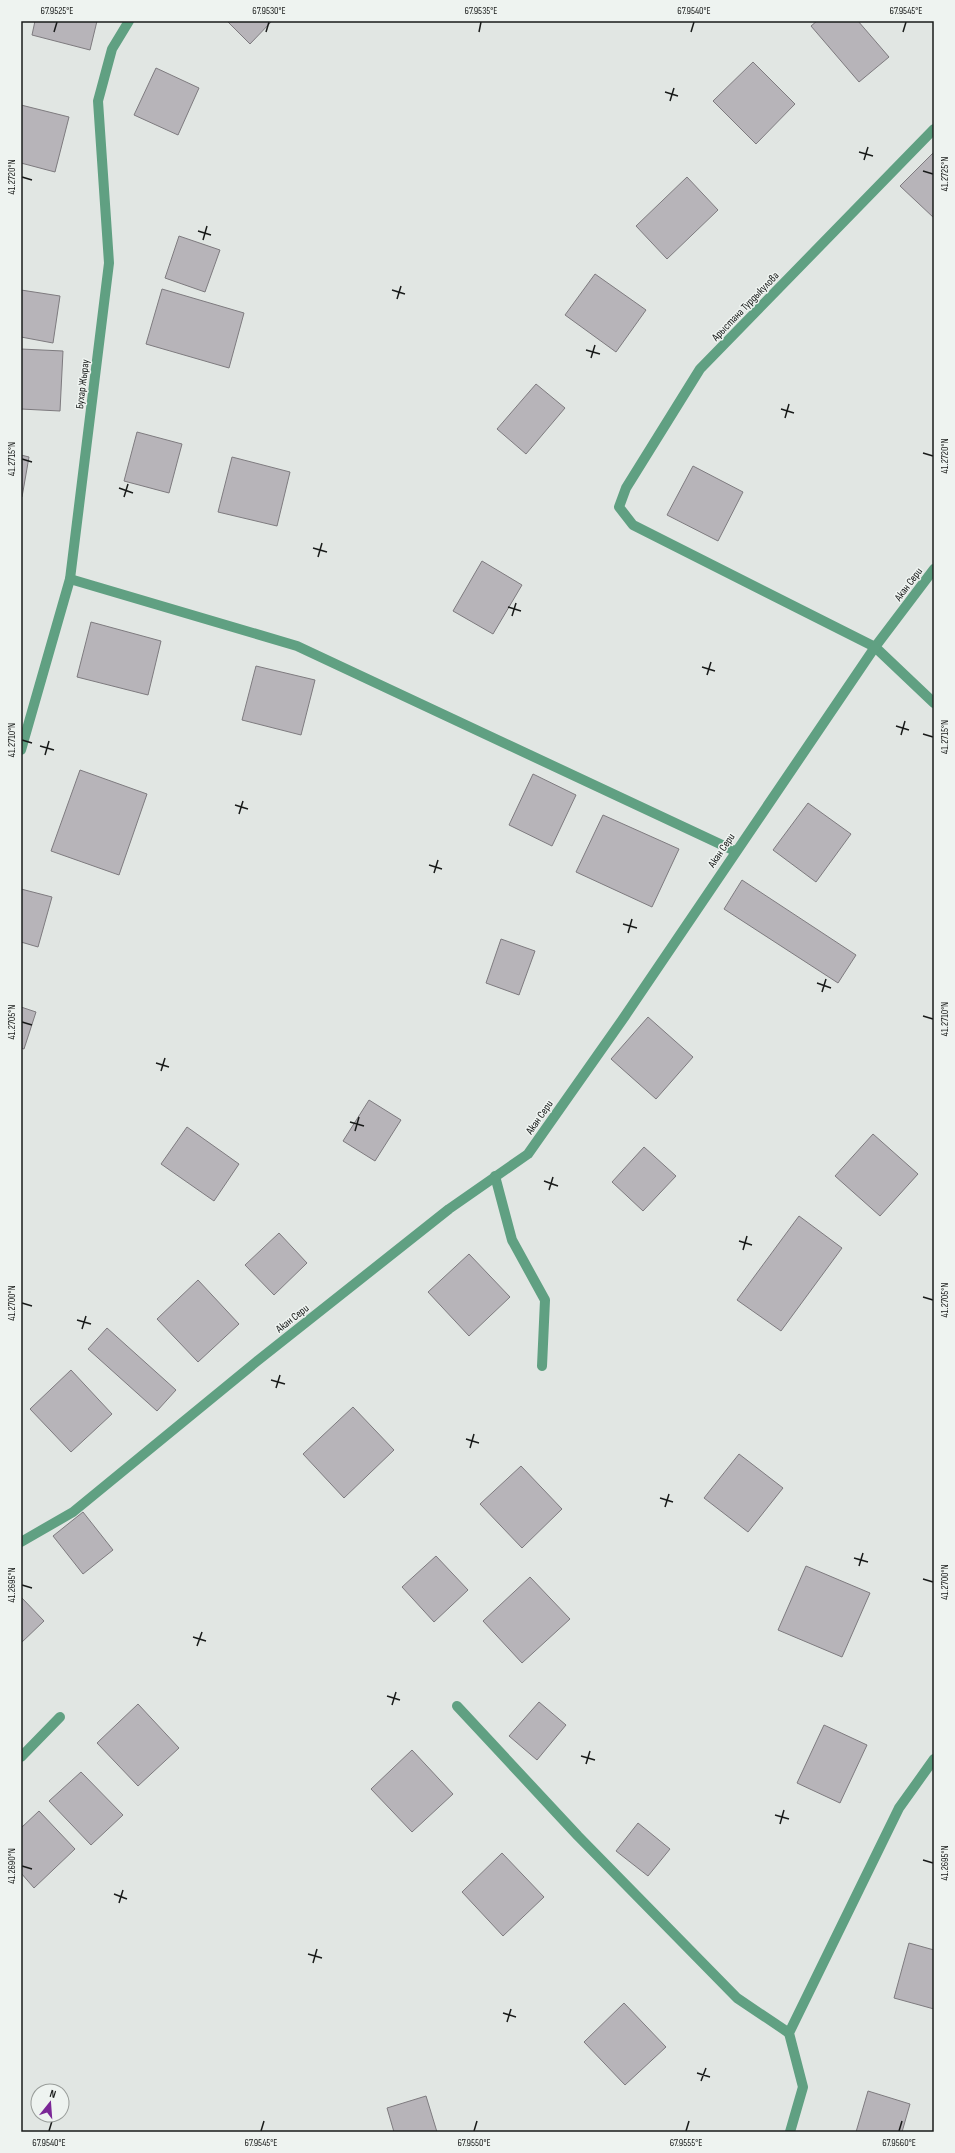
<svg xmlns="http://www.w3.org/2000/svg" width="955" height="2153" viewBox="0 0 955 2153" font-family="'Sofia Sans Condensed',sans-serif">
	<rect width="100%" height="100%" fill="#e1e6e3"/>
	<g fill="#b7b4b9" stroke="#7e7b7f">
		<polygon points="35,21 97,21 90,50 32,35"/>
		<polygon points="227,21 272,21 250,44"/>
		<polygon points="817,21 858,21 889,57 859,82 811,26"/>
		<polygon points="753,62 795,104 756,144 713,101"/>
		<polygon points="156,68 199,88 178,135 134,115"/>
		<polygon points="21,105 69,117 55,172 21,163"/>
		<polygon points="934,152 934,218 900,186"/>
		<polygon points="687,177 718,210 667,259 636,226"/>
		<polygon points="179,236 220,250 205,292 165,278"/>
		<polygon points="595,274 646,310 616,352 565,315"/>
		<polygon points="162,289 244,313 229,368 146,344"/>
		<polygon points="21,290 60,296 53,343 21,337"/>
		<polygon points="21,349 63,351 60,411 21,409"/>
		<polygon points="536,384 565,408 526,454 497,429"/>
		<polygon points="137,432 182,444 169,493 124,481"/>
		<polygon points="21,455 29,457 22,497 21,497"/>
		<polygon points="232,457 290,472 277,526 218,512"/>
		<polygon points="693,466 743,492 718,541 667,515"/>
		<polygon points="482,561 522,585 493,634 453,611"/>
		<polygon points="91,622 161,641 148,695 77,677"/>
		<polygon points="256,666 315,680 301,735 242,720"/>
		<polygon points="80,770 147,794 119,875 51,851"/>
		<polygon points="533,774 576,795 552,846 509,825"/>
		<polygon points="808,803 851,834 816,882 773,850"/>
		<polygon points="603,815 679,849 652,907 576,872"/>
		<polygon points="742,880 856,955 838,983 724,909"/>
		<polygon points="21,889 52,897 38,947 21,942"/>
		<polygon points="501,939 535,951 519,995 486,983"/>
		<polygon points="21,1007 36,1012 24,1049 21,1048"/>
		<polygon points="648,1017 693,1057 656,1099 611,1059"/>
		<polygon points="369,1100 401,1120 375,1161 343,1141"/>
		<polygon points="187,1127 239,1164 214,1201 161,1164"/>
		<polygon points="873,1134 918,1174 880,1216 835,1176"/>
		<polygon points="644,1147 676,1176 643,1211 612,1182"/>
		<polygon points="799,1216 842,1248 781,1331 737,1300"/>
		<polygon points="279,1233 307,1263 274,1295 245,1265"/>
		<polygon points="469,1254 510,1297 469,1336 428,1292"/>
		<polygon points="198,1280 239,1324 198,1362 157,1319"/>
		<polygon points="107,1328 176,1390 157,1411 88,1349"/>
		<polygon points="71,1370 112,1414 71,1452 30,1409"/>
		<polygon points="353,1407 394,1450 344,1498 303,1454"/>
		<polygon points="739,1454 783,1488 748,1532 704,1498"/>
		<polygon points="521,1466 562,1509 522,1548 480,1504"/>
		<polygon points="83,1512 113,1550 83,1574 53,1536"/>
		<polygon points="436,1556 468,1590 434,1622 402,1587"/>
		<polygon points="806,1566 870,1593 842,1657 778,1630"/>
		<polygon points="530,1577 570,1619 522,1663 483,1621"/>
		<polygon points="21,1597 44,1621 21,1643"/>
		<polygon points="539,1702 566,1725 537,1760 509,1736"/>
		<polygon points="138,1704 179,1748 138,1786 97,1743"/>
		<polygon points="824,1725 867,1745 840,1803 797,1783"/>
		<polygon points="412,1750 453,1794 412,1832 371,1789"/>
		<polygon points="81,1772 123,1815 91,1845 49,1801"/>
		<polygon points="39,1811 75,1849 34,1888 21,1873 21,1828"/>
		<polygon points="638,1823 670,1849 648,1876 616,1851"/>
		<polygon points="502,1853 544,1897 503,1936 462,1892"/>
		<polygon points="909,1943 934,1950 934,2009 894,1998"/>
		<polygon points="624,2003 666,2047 625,2085 584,2042"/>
		<polygon points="868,2091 910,2104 902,2132 856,2132"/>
		<polygon points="426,2096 437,2132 394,2132 387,2108"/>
	</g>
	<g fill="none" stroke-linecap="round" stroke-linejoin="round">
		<g stroke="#60a082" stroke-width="10">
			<polyline points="934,129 700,369 626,488 619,507 633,525 875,647 934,703"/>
			<polyline points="70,579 297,646 735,851"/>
			<polyline points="21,750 70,579 109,263 98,101 112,49 129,21"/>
			<polyline points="495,1176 512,1240 545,1300 542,1366"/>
			<polyline points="21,1542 73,1512 256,1362 449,1209 528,1154 625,1016 875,647 934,569"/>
			<polyline points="457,1706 578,1836 737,1998 789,2033"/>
			<polyline points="21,1757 60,1717"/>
			<polyline points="790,2132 803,2087 789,2033 899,1808 934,1759"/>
		</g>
	</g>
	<path fill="none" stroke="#191b1a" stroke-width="1.5" d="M54,32L57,22M266,32L269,22M479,32L481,22M691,32L694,22M903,32L906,22M665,92L678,96M670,101L674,88M859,152L873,156M864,160L868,147M923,171L933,174M22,177L32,180M198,231L211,235M203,240L207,226M392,290L405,294M397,299L401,286M586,350L600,354M591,358L595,345M781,409L794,413M785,418L789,404M923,453L933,456M22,459L32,462M119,488L133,493M124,497L128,484M313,548L327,552M318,557L322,543M508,607L521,611M512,616L516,603M702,667L715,671M707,675L711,662M896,726L909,730M923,734L933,737M901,735L905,721M22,740L32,743M40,746L54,750M45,755L49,741M235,805L248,809M239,814L243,801M429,865L442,869M434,873L438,860M623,924L637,928M628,933L632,919M817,983L831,988M822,992L826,979M923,1016L933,1019M22,1022L32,1025M156,1063L169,1067M161,1071L165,1058M350,1122L364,1126M355,1131L359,1117M544,1181L558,1186M549,1190L553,1177M739,1241L752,1245M743,1250L747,1236M923,1297L933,1300M22,1303L32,1306M77,1320L91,1324M82,1329L86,1316M271,1380L285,1384M276,1388L280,1375M466,1439L479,1443M470,1448L474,1434M660,1498L673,1502M665,1507L669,1494M854,1558L868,1562M859,1566L863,1553M923,1579L933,1582M22,1585L32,1588M193,1637L206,1641M197,1646L202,1632M387,1696L400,1700M392,1705L396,1692M581,1756L595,1760M586,1764L590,1751M775,1815L789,1819M780,1824L784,1810M923,1860L933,1863M22,1866L32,1869M114,1894L127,1899M119,1903L123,1890M308,1954L322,1958M313,1963L317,1949M503,2013L516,2017M507,2022L511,2009M697,2073L710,2077M701,2081L706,2068M49,2131L52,2121M261,2131L264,2121M474,2131L477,2121M686,2131L689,2121M899,2131L902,2121"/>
	<g text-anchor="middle" stroke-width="3" stroke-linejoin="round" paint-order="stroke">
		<g font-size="11" fill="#191b1a" stroke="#eef3f0">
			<text transform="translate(745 306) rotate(-46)" y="4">Арыстана Турдыкулова</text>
			<text transform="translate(82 384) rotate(-83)" y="4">Бухар Жырау</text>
			<text transform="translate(908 584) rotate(-53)" y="4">Акан Сери</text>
			<text transform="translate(721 850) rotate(-56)" y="4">Акан Сери</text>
			<text transform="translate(539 1117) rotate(-55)" y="4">Акан Сери</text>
			<text transform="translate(292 1318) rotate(-38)" y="4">Акан Сери</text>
		</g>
	</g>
	<rect width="955" height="2153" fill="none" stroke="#eef3f0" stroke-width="44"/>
	<g transform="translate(50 2103) rotate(17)"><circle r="19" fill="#eef3f0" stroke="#999d9a"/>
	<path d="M0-3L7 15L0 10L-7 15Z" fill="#7b2797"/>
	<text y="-6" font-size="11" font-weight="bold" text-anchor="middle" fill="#191b1a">N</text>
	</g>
	<rect x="22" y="22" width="911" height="2109" fill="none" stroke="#191b1a" stroke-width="1.5"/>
	<g font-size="10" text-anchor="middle" fill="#191b1a">
		<text x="57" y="14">67.9525°E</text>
		<text x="269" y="14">67.9530°E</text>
		<text x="481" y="14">67.9535°E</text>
		<text x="694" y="14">67.9540°E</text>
		<text x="906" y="14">67.9545°E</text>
		<text transform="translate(944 174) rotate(-90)" y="4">41.2725°N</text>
		<text transform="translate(11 177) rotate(-90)" y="4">41.2720°N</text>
		<text transform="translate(944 456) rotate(-90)" y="4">41.2720°N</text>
		<text transform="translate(11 459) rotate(-90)" y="4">41.2715°N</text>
		<text transform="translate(944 737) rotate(-90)" y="4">41.2715°N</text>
		<text transform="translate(11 740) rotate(-90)" y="4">41.2710°N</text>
		<text transform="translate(944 1019) rotate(-90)" y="4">41.2710°N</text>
		<text transform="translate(11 1022) rotate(-90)" y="4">41.2705°N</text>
		<text transform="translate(944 1300) rotate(-90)" y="4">41.2705°N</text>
		<text transform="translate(11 1303) rotate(-90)" y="4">41.2700°N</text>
		<text transform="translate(944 1582) rotate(-90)" y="4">41.2700°N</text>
		<text transform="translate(11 1585) rotate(-90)" y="4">41.2695°N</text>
		<text transform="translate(944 1863) rotate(-90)" y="4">41.2695°N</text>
		<text transform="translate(11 1866) rotate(-90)" y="4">41.2690°N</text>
		<text x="49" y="2146">67.9540°E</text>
		<text x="261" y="2146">67.9545°E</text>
		<text x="474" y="2146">67.9550°E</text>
		<text x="686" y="2146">67.9555°E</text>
		<text x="899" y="2146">67.9560°E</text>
	</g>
</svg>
